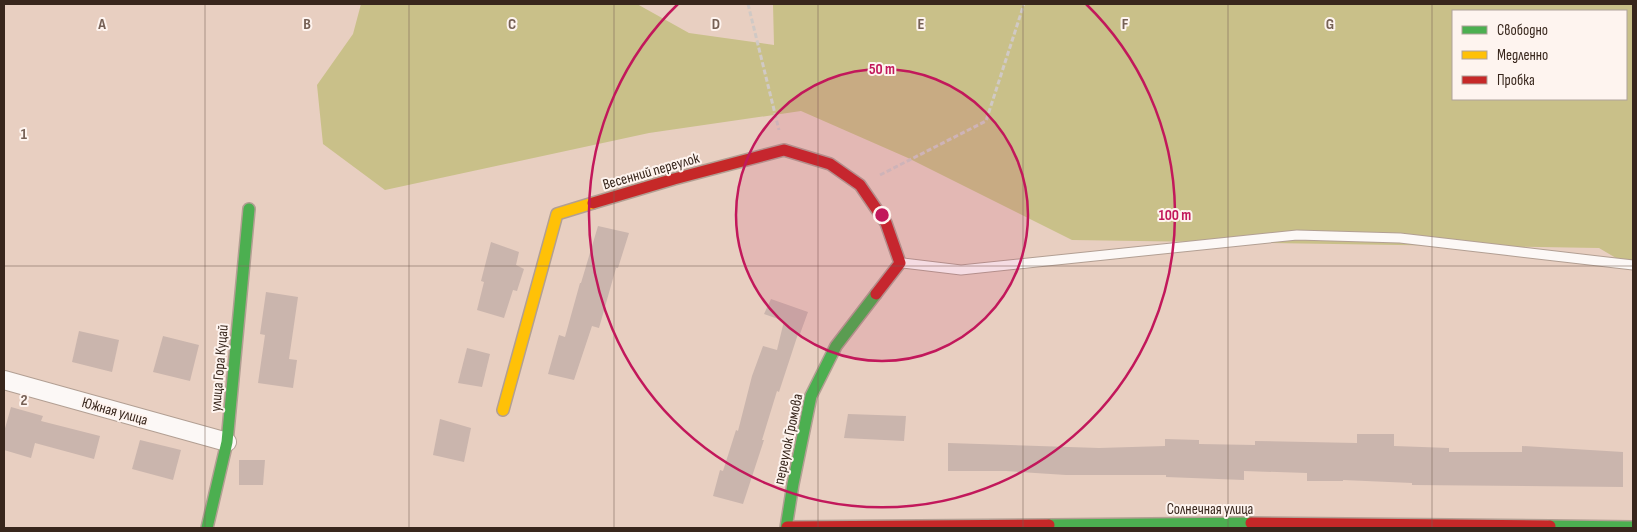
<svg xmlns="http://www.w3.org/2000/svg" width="1637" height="532" viewBox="0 0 1637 532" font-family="'Sofia Sans Condensed',sans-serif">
	<rect width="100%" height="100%" fill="#e8cfc1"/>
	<path fill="#c9c089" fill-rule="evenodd" d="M361,4H637L689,33L774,45L773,4H1633V268L1599,248L1072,240L908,158L801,111L649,133L385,190L323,144L317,85L353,34ZM1453,11H1626V99H1453Z"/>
	<g fill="#cab5ad">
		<polygon points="598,226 629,233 618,268 616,268 599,328 592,326 574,380 548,374 559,335 565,337 580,283 581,283"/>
		<polygon points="491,242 519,252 516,265 524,269 517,291 513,290 504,318 477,310 484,282 481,281"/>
		<polygon points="266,292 298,297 289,359 297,360 293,388 258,383 265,335 260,334"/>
		<polygon points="771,299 808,312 800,334 798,334 779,392 777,391 762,440 764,440 743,504 713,496 720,470 723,471 736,430 738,431 752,376 763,346 777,350 784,321 764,314"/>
		<polygon points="79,331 119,340 112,372 72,362"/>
		<polygon points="163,336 199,345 190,381 153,372"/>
		<polygon points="467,348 490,354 482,387 458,383"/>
		<polygon points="11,407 43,416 41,421 100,436 94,459 35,443 31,458 4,450 4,432"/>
		<polygon points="848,414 906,416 904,441 844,438"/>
		<polygon points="440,419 471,428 464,462 433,455"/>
		<polygon points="1357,434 1394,434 1394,446 1449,448 1449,452 1522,452 1522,446 1623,452 1623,487 1412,485 1412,483 1343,480 1343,481 1307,481 1307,473 1244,471 1244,480 1166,477 1166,475 1066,475 1006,471 948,471 948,443 1099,448 1165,446 1165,439 1199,440 1199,444 1255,445 1255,441 1357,443"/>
		<polygon points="140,440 181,450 173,480 132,469"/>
		<polygon points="239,460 265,460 263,485 239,485"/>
	</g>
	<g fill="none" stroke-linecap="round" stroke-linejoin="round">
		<defs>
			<polyline id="lane" points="903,263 961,270 1297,235 1400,238 1633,265"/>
			<polyline id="street" points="4,380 227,442"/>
			<g id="fast">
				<polyline points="1049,525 1251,523"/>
				<polyline points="1550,526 1633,527"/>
				<polyline points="207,528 227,442 249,209"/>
				<polyline points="786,528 793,484 811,396 836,346 876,294"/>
			</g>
			<polyline id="slow" points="503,410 557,214 593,203"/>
			<g id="jam">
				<polyline points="593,203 674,179 784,150 830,164 860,185 886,223 900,263 876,294"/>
				<polyline points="1251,523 1550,526"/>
				<polyline points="787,527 1049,525"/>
			</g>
		</defs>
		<use href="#lane" stroke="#b29f93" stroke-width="11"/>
		<use href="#street" stroke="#b29f93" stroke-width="20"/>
		<use href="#fast" stroke="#b29f93" stroke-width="14"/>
		<use href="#slow" stroke="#b29f93" stroke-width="14"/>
		<use href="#jam" stroke="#b29f93" stroke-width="14"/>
		<g stroke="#d0c9c5" stroke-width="3" stroke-dasharray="5 2.5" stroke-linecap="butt">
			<polyline points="748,4 779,130"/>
			<polyline points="880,175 986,121 1024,4"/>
		</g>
		<use href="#lane" stroke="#fcf8f6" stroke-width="9"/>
		<use href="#street" stroke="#fcf8f6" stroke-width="18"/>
		<use href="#fast" stroke="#4caf50" stroke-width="11"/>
		<use href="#slow" stroke="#ffc107" stroke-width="11"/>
		<use href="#jam" stroke="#c62828" stroke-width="11"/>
	</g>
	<path fill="none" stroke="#766156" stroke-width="1" stroke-opacity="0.55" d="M205,4V528M409,4V528M614,4V528M818,4V528M1023,4V528M1228,4V528M1432,4V528M4,266H1633"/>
	<circle cx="882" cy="215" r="146" fill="#c2185b" fill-opacity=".12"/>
	<g fill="none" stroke="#c2185b" stroke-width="2.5">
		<circle cx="882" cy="215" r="146"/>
		<path d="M1086 4A293 293 0 1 1 678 4"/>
	</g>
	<g text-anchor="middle" stroke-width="4" stroke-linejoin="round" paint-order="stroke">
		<g font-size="15" fill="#38261c" stroke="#fef4ef">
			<text transform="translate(651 171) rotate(-16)" y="5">Весенний переулок</text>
			<text transform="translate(219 368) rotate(-85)" y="5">улица Гора Куцай</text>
			<text transform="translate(115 411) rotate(16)" y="5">Южная улица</text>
			<text transform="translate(788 439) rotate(-78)" y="5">переулок Громова</text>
			<text x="1210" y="514">Солнечная улица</text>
		</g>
	</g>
	<g font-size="16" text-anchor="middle" font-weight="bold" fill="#766156" stroke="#fef4ef" stroke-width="4" stroke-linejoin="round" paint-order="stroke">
		<text x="102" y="29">A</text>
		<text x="307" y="29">B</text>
		<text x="512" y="29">C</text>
		<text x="716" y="29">D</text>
		<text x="921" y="29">E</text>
		<text x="1125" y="29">F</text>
		<text x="1330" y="29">G</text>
		<text x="24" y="139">1</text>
		<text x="24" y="405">2</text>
	</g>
	<circle cx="882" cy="215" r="8" fill="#c2185b" stroke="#fef4ef" stroke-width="2.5"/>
	<g font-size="15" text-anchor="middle" font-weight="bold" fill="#c2185b" stroke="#fef4ef" stroke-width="4" stroke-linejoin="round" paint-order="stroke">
		<text x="882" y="74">50 m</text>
		<text x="1175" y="220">100 m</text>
	</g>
	<rect width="1637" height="532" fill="none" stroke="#38261c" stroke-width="10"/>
	<rect x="1452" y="10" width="175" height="90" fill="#fef4ef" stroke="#afa29b"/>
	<rect x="1462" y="26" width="25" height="8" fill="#4caf50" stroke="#afa29b"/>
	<text x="1497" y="35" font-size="15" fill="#38261c">Свободно</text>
	<rect x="1462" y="51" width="25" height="8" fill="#ffc107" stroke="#afa29b"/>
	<text x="1497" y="60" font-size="15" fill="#38261c">Медленно</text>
	<rect x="1462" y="76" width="25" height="8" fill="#c62828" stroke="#afa29b"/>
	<text x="1497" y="85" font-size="15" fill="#38261c">Пробка</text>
</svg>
